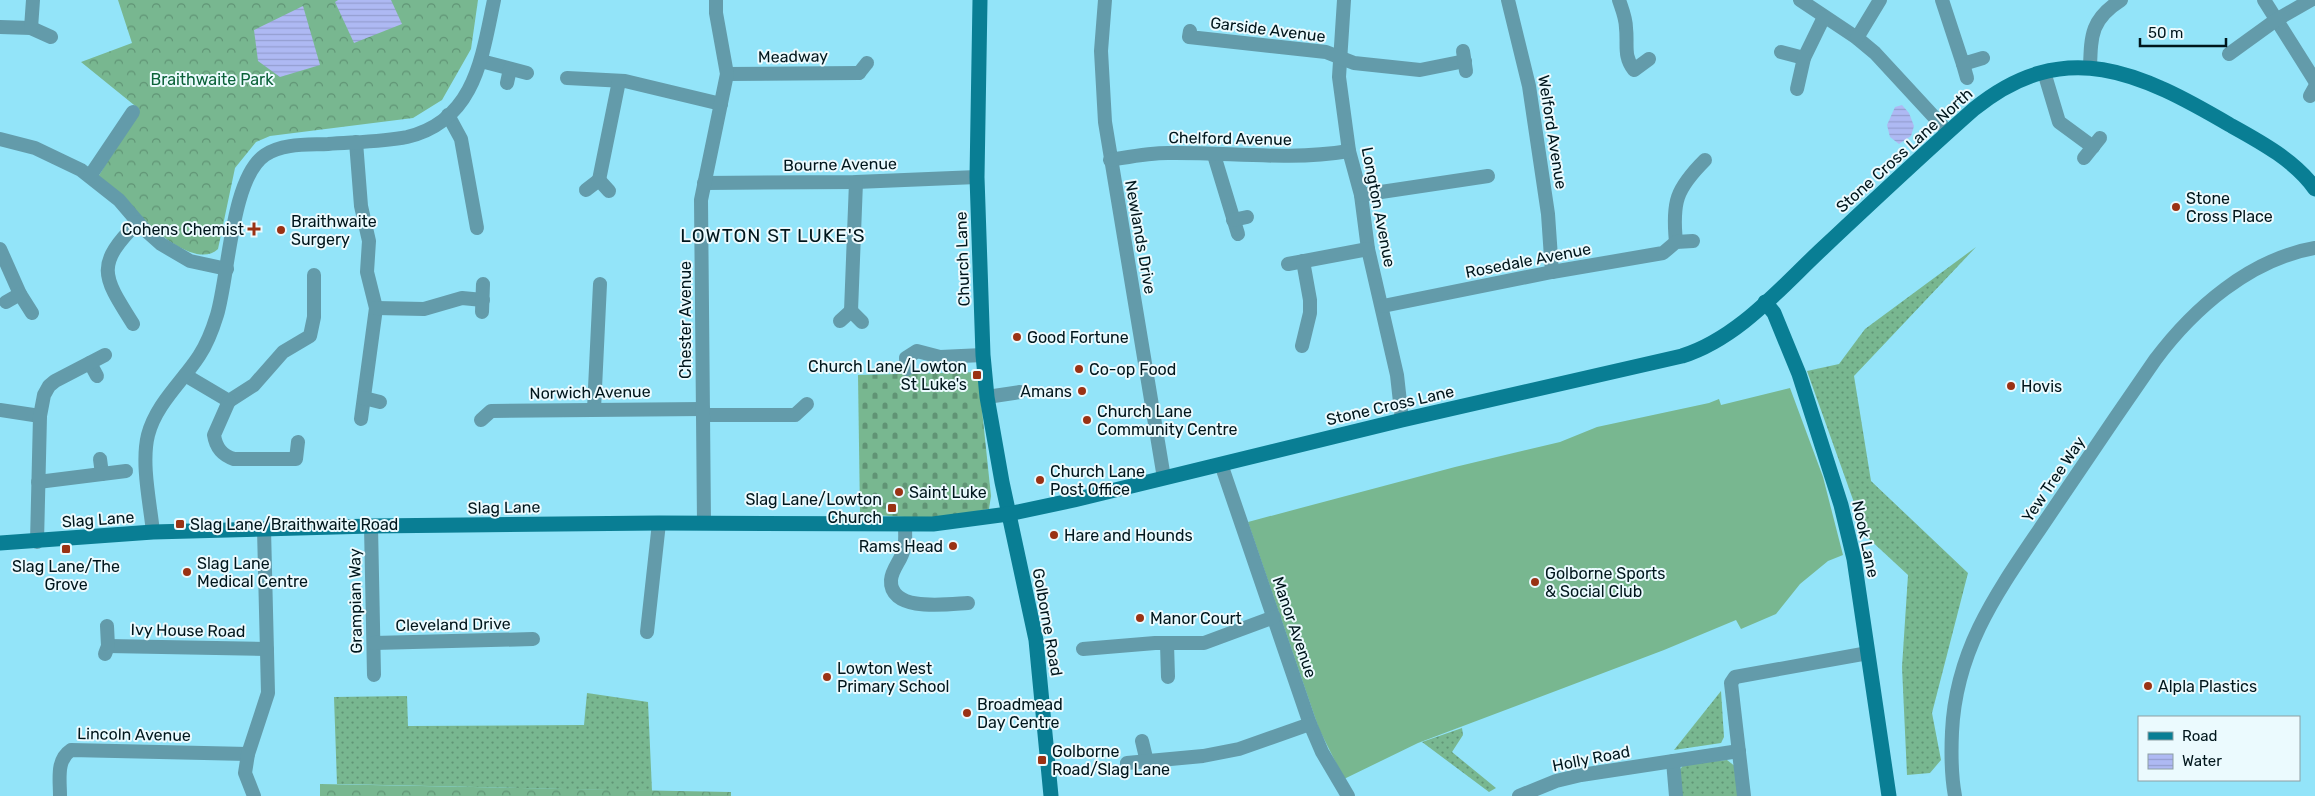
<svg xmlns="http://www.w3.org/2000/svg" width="2315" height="796" viewBox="0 0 2315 796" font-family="Rubik,sans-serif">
	<defs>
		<pattern id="grass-dots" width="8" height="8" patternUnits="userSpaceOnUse" patternTransform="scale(1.25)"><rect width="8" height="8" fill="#78b790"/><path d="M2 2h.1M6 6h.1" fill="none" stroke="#609475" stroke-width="1.8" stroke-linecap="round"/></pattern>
		<pattern id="forest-crowns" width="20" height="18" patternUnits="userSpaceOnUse" patternTransform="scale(1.25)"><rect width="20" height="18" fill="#78b790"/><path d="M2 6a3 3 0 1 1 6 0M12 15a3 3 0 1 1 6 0" fill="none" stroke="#609475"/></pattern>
		<pattern id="cemetery-stones" width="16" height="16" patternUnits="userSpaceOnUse" patternTransform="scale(1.25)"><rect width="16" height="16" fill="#78b790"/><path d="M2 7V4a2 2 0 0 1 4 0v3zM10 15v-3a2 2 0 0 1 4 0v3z" fill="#609475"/></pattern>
		<pattern id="water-rules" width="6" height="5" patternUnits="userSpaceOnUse" patternTransform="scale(1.25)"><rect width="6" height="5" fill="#aeb9f3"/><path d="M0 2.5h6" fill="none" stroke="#949ed0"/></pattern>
	</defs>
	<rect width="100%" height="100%" fill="#93e4f9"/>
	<g fill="url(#grass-dots)">
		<polygon points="1976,247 1854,376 1871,481 1968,573 1932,713 1941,760 1930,773 1907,775 1902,667 1908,575 1866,536 1807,371 1839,364 1865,329"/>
		<polygon points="1721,691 1724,737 1721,743 1674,750"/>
		<polygon points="587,693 648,702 652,791 337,784 334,697 407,696 408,726 584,725"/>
		<polygon points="1462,728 1463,735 1452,752 1496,788 1489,792 1422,742"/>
		<polygon points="1727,760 1736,767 1738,796 1682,796 1679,771 1684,764"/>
	</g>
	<g fill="url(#forest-crowns)">
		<path d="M118,0H478L471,49L442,100L413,118L270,136L256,142L235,168L218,249C190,276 118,197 98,177L139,109L81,62L132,43Z"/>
		<polygon points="320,784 731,792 731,796 320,796"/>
	</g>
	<polygon fill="url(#cemetery-stones)" points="978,372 991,496 989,509 934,519 860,514 858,375"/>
	<polygon fill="#78b790" points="1790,388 1823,477 1843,555 1828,561 1800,584 1776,614 1741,629 1736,620 1664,650 1418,743 1344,779 1319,729 1248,522 1455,467 1560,442 1597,427 1709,403 1719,399 1721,405"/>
	<g fill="url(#water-rules)">
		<polygon points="338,0 391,0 402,24 354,43 335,2"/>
		<polygon points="303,6 320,65 280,77 258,61 254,30"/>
		<polygon points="1902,105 1909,113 1914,126 1911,136 1899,144 1890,137 1887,125 1895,107"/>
	</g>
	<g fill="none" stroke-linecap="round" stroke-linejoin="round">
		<g stroke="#639baa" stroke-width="14">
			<polyline points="1105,0 1101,51 1105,122 1164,478"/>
			<polyline points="1344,0 1339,77 1349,151 1361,195 1368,249 1397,375 1402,420"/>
			<polyline points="1508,0 1529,86 1548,214 1552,272"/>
			<path d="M1619,0C1622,9 1626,18 1626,28C1628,44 1623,56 1634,70L1649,59"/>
			<polyline points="1800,0 1857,38 1875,53 1948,132"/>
			<polyline points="1942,0 1963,64 1983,58"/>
			<polyline points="2264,0 2315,81"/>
			<polyline points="0,27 31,28 51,37"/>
			<polyline points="31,28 33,0"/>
			<polyline points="1190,31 1189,37 1326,52 1354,63 1420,70 1465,61"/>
			<polyline points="1857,38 1880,0"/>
			<polyline points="1463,51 1466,71"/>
			<polyline points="1781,52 1804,58"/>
			<polyline points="2229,54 2276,20 2311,0"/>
			<polyline points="481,61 527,73"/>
			<polyline points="1963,64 1967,78"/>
			<path d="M2090,68C2091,35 2091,19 2121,0"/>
			<polyline points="2044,72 2059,122 2093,147"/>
			<polyline points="859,73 867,63"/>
			<polyline points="727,74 859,73"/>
			<polyline points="567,78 625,81 721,104"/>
			<polyline points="507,83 510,69"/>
			<polyline points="1797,89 1804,58 1824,17"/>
			<polyline points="2310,96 2315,87"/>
			<polyline points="448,115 461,139 477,228"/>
			<polyline points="0,139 35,148 81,170 119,200 143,228 161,244 190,261 227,269"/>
			<polyline points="356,142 361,206 369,241 367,272 376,308 361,419"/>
			<polyline points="1214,155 1238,234"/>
			<polyline points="2084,158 2100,138"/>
			<path d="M1110,160C1129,157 1148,153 1168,153C1229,152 1287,161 1349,151"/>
			<polyline points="90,176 133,112"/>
			<polyline points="599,180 619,81"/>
			<polyline points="704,183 856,182 977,177"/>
			<polyline points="586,190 599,180 609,191"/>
			<polyline points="1361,195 1488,176"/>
			<polyline points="1233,220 1247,217"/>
			<path d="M1676,242C1672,202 1676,189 1705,160"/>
			<polyline points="0,249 20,294"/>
			<polyline points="1288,264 1368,249"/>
			<polyline points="6,302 20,294 32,313"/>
			<polyline points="1383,306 1552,272 1663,253 1676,242 1693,241"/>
			<polyline points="376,308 424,309 462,298 483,300"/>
			<polyline points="851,311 856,182"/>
			<polyline points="482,312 483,284"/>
			<polyline points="840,321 851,311 862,322"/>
			<path d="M133,324C102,275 95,265 138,222"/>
			<polyline points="1302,346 1310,313 1310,300 1303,261"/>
			<polyline points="90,363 97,376"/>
			<polyline points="907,369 906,358 917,351 940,357 983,355"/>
			<polyline points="185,375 229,401 254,385 283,352 310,336 314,317 314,275"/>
			<polyline points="987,397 1020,392"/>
			<polyline points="364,398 380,402"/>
			<path d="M229,401L214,435C216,448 222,455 234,459H296L298,442"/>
			<polyline points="594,409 600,284"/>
			<polyline points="0,410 40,416"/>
			<polyline points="703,415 795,415 807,404"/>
			<polyline points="481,420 491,411 703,409"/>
			<polyline points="100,459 102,474"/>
			<polyline points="1221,464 1310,724 1322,752 1348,796"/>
			<polyline points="38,482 126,471"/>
			<polyline points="704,523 701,200 727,74 716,13 716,0"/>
			<path d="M905,525C905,532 906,541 904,548C902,560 892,568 891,580C889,613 949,604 968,603"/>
			<polyline points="371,526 374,675"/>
			<path d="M153,532C150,503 141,463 148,435C156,404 182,382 199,356C207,344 213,328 217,315C229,275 231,178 265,155C283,143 308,145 328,144C353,142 382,142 407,137C475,121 482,57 494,0"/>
			<polyline points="37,542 40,416 44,395 49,386 55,381 105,355"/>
			<polyline points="647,632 659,523"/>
			<polyline points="374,643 533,639"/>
			<polyline points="1167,644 1168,677"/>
			<polyline points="108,646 267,649"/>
			<polyline points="1083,649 1155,643 1204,643 1274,617"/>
			<polyline points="105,654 108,646 107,626"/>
			<polyline points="1142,741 1147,762"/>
			<polyline points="1673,761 1676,796"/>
			<polyline points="1127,763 1203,756 1239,749 1310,724"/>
			<path d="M60,796C60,779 56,760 71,750L248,754"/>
			<polyline points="254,796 245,773 248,754 268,693 264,529"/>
			<polyline points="1519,796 1556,781 1581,775 1739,751"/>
			<polyline points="1744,796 1731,683 1735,677 1868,653"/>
			<path d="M1955,796C1951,775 1951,754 1952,732C1956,645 2001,587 2048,517C2083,465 2119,412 2155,360C2193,309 2250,259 2315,248"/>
		</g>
		<g stroke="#097e94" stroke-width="15">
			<polyline points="980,0 977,177 983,355 987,397 1002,482 1036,640 1051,796"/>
			<polyline points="1765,302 1774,313 1799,374 1841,505 1854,559 1889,796"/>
			<path d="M0,543L153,532L371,526L659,523L933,524L1008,514L1074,500L1402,420L1682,356C1739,338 1781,287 1823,248C1873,201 1923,154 1974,109C2065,35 2141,73 2230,125C2259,141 2296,161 2315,189"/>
		</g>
	</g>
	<g fill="#9a3214" stroke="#ebfafe" stroke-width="2">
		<circle cx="2176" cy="207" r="5"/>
		<path d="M251.5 221.5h5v5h5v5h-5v5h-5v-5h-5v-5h5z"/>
		<circle cx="281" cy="230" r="5"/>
		<circle cx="1017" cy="337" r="5"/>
		<circle cx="1079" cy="369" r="5"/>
		<rect x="972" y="370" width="10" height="10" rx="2.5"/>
		<circle cx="2011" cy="386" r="5"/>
		<circle cx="1082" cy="391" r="5"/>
		<circle cx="1087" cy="420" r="5"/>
		<circle cx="1040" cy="480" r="5"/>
		<circle cx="899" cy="492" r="5"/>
		<rect x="887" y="503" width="10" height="10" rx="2.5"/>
		<rect x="175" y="519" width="10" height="10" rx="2.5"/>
		<circle cx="1054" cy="535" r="5"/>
		<circle cx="953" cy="546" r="5"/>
		<rect x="61" y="544" width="10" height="10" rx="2.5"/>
		<circle cx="187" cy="572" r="5"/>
		<circle cx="1535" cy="582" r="5"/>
		<circle cx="1140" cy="618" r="5"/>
		<circle cx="827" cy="677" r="5"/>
		<circle cx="2148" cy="686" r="5"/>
		<circle cx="967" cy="713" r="5"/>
		<rect x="1037" y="755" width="10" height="10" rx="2.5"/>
	</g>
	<g text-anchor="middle" stroke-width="4" stroke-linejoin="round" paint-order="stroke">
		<g font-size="16" fill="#00161c" stroke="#ebfafe">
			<text transform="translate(1268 29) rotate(7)" y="6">Garside Avenue</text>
			<text transform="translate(793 56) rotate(-1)" y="6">Meadway</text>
			<text transform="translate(1553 132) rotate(81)" y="6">Welford Avenue</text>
			<text transform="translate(1230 138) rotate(1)" y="6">Chelford Avenue</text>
			<text transform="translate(1904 150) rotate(-42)" y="6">Stone Cross Lane North</text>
			<text transform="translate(840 164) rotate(-1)" y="6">Bourne Avenue</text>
			<text transform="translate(1379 207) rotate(79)" y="6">Longton Avenue</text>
			<text transform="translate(1141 237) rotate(80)" y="6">Newlands Drive</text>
			<text transform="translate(962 259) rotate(-92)" y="6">Church Lane</text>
			<text transform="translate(1528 260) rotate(-11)" y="6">Rosedale Avenue</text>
			<text transform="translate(685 320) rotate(-90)" y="6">Chester Avenue</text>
			<text transform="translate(590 392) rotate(-1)" y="6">Norwich Avenue</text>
			<text transform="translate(1390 405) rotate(-13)" y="6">Stone Cross Lane</text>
			<text transform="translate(2053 479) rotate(-56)" y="6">Yew Tree Way</text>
			<text transform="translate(504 507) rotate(-1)" y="6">Slag Lane</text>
			<text transform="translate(98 519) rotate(-4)" y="6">Slag Lane</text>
			<text transform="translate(1866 539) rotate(78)" y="6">Nook Lane</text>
			<text transform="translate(355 601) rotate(-91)" y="6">Grampian Way</text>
			<text transform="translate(1048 622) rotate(80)" y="6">Golborne Road</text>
			<text transform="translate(453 624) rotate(-1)" y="6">Cleveland Drive</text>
			<text transform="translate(1295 627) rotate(71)" y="6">Manor Avenue</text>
			<text transform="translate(188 630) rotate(1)" y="6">Ivy House Road</text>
			<text transform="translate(134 734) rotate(1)" y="6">Lincoln Avenue</text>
			<text transform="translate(1591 758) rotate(-11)" y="6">Holly Road</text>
		</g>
		<g font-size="16" fill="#0b6239" stroke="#ebfafe">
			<text x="212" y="85">Braithwaite Park</text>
		</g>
		<g font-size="16" fill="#00161c" stroke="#ebfafe" text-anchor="start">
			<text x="2186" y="204">Stone<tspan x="2186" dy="18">Cross Place</tspan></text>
			<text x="291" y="227">Braithwaite<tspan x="291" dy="18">Surgery</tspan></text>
			<text x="244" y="235" text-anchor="end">Cohens Chemist</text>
			<text x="1027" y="343">Good Fortune</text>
			<text x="967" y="372" text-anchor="end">Church Lane/Lowton<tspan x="967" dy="18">St Luke's</tspan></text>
			<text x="1089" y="375">Co-op Food</text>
			<text x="2021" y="392">Hovis</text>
			<text x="1072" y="397" text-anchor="end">Amans</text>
			<text x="1097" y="417">Church Lane<tspan x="1097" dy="18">Community Centre</tspan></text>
			<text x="1050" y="477">Church Lane<tspan x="1050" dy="18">Post Office</tspan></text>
			<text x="909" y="498">Saint Luke</text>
			<text x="882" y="505" text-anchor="end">Slag Lane/Lowton<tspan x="882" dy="18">Church</tspan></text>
			<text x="190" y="530">Slag Lane/Braithwaite Road</text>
			<text x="1064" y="541">Hare and Hounds</text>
			<text x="943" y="552" text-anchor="end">Rams Head</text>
			<text x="197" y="569">Slag Lane<tspan x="197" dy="18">Medical Centre</tspan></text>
			<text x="66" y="572" text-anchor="middle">Slag Lane/The<tspan x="66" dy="18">Grove</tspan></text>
			<text x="1545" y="579">Golborne Sports<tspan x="1545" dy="18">&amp; Social Club</tspan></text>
			<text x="1150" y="624">Manor Court</text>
			<text x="837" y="674">Lowton West<tspan x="837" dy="18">Primary School</tspan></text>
			<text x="2158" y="692">Alpla Plastics</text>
			<text x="977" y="710">Broadmead<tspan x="977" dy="18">Day Centre</tspan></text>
			<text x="1052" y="757">Golborne<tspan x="1052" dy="18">Road/Slag Lane</tspan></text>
		</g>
		<g font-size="19" letter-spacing="1" fill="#00161c" stroke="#ebfafe">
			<text x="773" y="242">LOWTON ST LUKE'S</text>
		</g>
	</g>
	<rect x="2138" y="716" width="162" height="65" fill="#ebfafe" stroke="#8d9fa4"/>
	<rect x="2148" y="732" width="25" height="8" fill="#097e94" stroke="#8d9fa4"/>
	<text x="2182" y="741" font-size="15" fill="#00161c">Road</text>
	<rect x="2148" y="754" width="25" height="15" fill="url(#water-rules)" stroke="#8d9fa4"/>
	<text x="2182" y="766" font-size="15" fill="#00161c">Water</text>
	<path d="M2140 38v8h86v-8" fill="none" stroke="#00161c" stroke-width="2.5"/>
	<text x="2148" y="38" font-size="15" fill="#00161c" stroke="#ebfafe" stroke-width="4" paint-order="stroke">50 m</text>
</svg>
